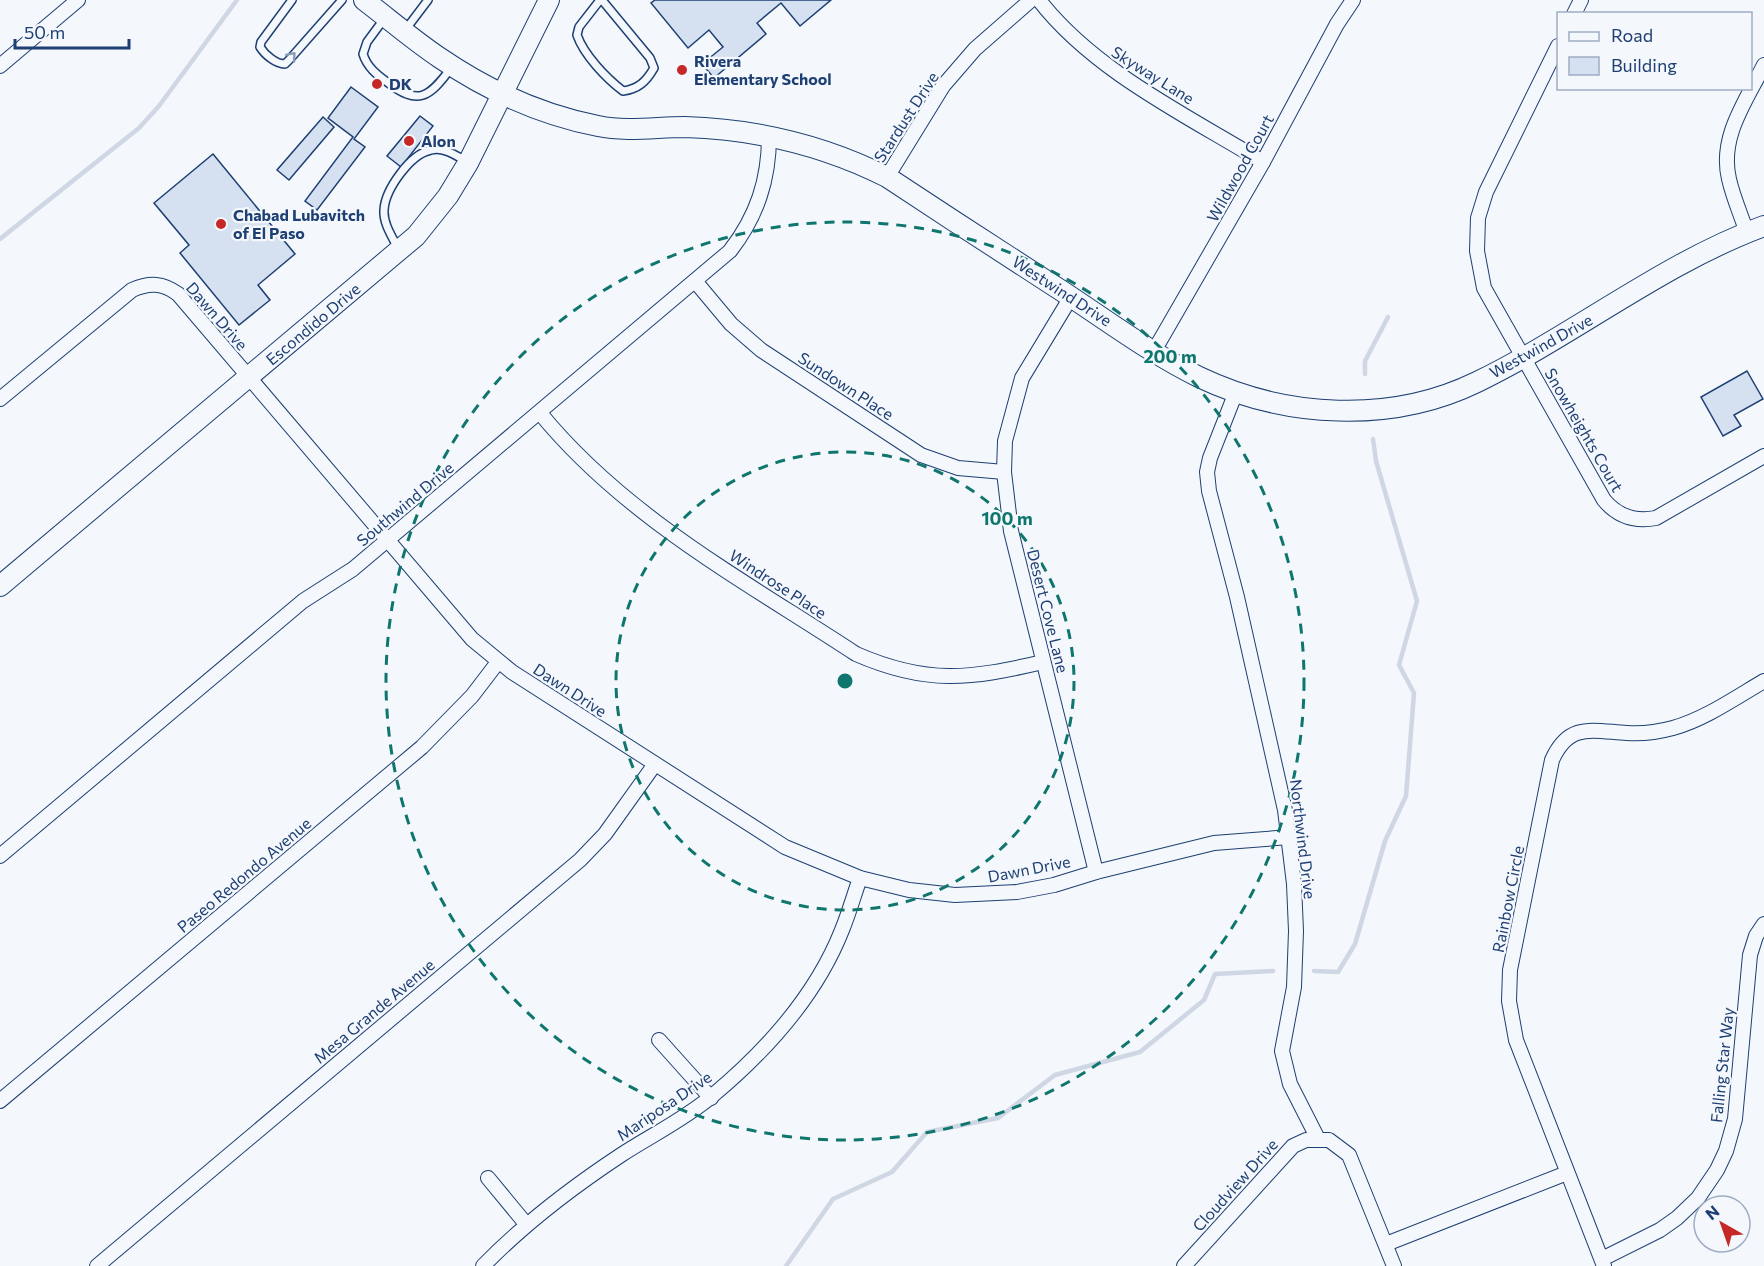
<svg xmlns="http://www.w3.org/2000/svg" width="1764" height="1266" viewBox="0 0 1764 1266" font-family="Commissioner,sans-serif">
	<rect width="100%" height="100%" fill="#f4f7fb"/>
	<g fill="none" stroke-linecap="round" stroke-linejoin="round">
		<g stroke="#cfd7e4" stroke-width="4.5">
			<polyline points="0,239 139,128 159,106 237,0"/>
			<polyline points="1365,374 1365,361 1388,317"/>
			<polyline points="1314,971 1338,972 1355,944 1385,841 1406,796 1414,693 1399,665 1417,601 1376,461 1373,439"/>
			<polyline points="786,1266 833,1199 892,1172 927,1132 998,1118 1055,1075 1140,1052 1204,1000 1215,974 1273,971"/>
		</g>
	</g>
	<g fill="#d5e0f0" stroke="#1d3f73" stroke-width="1.5">
		<polygon points="655,0 831,0 800,26 781,3 757,23 766,34 714,78 702,64 723,47 709,30 688,48 651,3"/>
		<polygon points="351,87 378,107 354,139 365,147 317,210 305,201 353,137 328,118"/>
		<polygon points="420,116 433,126 401,167 387,156"/>
		<polygon points="323,117 334,127 289,180 277,170"/>
		<polygon points="213,154 295,254 258,285 270,300 239,325 180,253 189,245 154,203"/>
		<polygon points="1747,371 1763,399 1734,415 1741,426 1723,436 1701,397"/>
	</g>
	<g fill="none" stroke-linecap="round" stroke-linejoin="round">
		<defs>
			<g id="lane">
				<path d="M292,0L261,42L260,47C265,55 276,64 285,64L289,60L342,0"/>
				<path d="M600,0L579,27L577,35C584,55 606,78 623,91C638,89 646,82 654,68L650,58L602,0"/>
				<path d="M384,19L367,42L363,54C367,67 377,75 387,82C418,106 429,98 451,68"/>
				<polyline points="406,29 428,0"/>
				<path d="M399,250C393,238 383,224 384,210C385,190 410,154 431,150C444,147 455,155 466,161"/>
			</g>
			<g id="street">
				<path d="M1039,0C1094,71 1186,115 1263,162"/>
				<polyline points="1574,14 1581,0"/>
				<path d="M1558,46L1486,192L1478,218L1477,251L1484,288L1604,500C1618,517 1635,522 1656,518L1764,456"/>
				<polyline points="0,66 78,0"/>
				<polyline points="887,177 943,86 975,49 1031,0"/>
				<path d="M1747,233C1741,215 1733,197 1729,179C1719,137 1746,101 1764,65"/>
				<polyline points="695,281 731,324 761,350 921,455 958,468 1004,472"/>
				<polyline points="1071,297 1022,378 1005,441 1004,472 1011,531 1096,872"/>
				<polyline points="1154,351 1263,162 1337,24 1353,0"/>
				<polyline points="1236,392 1210,458 1207,472 1209,491 1237,597 1285,810 1294,884 1296,931 1294,987 1282,1051 1290,1084 1318,1139"/>
				<path d="M0,399L132,290C150,282 163,283 178,294L472,639L512,672L785,847L860,878L909,890L955,895L1017,892L1054,885L1096,872L1214,843L1290,837"/>
				<path d="M540,413C625,517 745,581 856,654C927,685 970,679 1043,662"/>
				<path d="M0,856L303,601L353,569L730,251C757,216 769,180 769,136"/>
				<polyline points="659,1040 711,1098"/>
				<polyline points="0,1101 422,747 472,696 498,662"/>
				<polyline points="488,1178 526,1224"/>
				<polyline points="1386,1244 1567,1173"/>
				<polyline points="1602,1259 1660,1230 1677,1218 1698,1198 1717,1170 1726,1151 1735,1119 1750,955 1756,936 1764,924"/>
				<polyline points="97,1266 580,860 605,834 655,764"/>
				<path d="M483,1266C524,1224 571,1188 621,1155C650,1136 685,1119 712,1096C766,1051 816,996 842,930C849,913 854,895 860,878"/>
				<polyline points="1184,1266 1293,1146 1306,1140 1329,1140 1349,1155 1394,1266"/>
				<path d="M1604,1266L1516,1040L1509,1001L1510,970L1552,760C1569,722 1592,731 1627,733C1642,734 1658,732 1673,728C1705,719 1735,698 1764,681"/>
			</g>
			<g id="secondary">
				<path d="M364,0C389,19 413,40 440,58C487,90 542,115 598,126C627,132 656,127 685,127C756,129 823,145 887,177C946,216 1006,255 1065,293C1109,322 1152,354 1199,377C1285,418 1391,424 1477,382C1574,335 1663,263 1764,226"/>
				<polyline points="0,586 416,236 448,196 468,163 549,0"/>
			</g>
		</defs>
		<use href="#lane" stroke="#1d3f73" stroke-width="10"/>
		<use href="#street" stroke="#1d3f73" stroke-width="16"/>
		<use href="#secondary" stroke="#1d3f73" stroke-width="22"/>
		<use href="#lane" stroke="#f4f7fb" stroke-width="7"/>
		<use href="#street" stroke="#f4f7fb" stroke-width="14"/>
		<use href="#secondary" stroke="#f4f7fb" stroke-width="20"/>
	</g>
	<defs><path id="oneway-chevron" d="M-2-3.5L2.5 0L-2 3.5" fill="none" stroke-width="1.6" stroke-linecap="round" stroke-linejoin="round" transform="scale(1.5)"/></defs>
	<use stroke="#889bb7" href="#oneway-chevron" transform="translate(292 56) rotate(-49)"/>
	<g fill="none" stroke="#0f766e" stroke-width="3" stroke-dasharray="10 8">
		<circle cx="845" cy="681" r="229"/>
		<circle cx="845" cy="681" r="459"/>
	</g>
	<g fill="#c62828" stroke="#f4f7fb" stroke-width="2">
		<circle cx="682" cy="70" r="6"/>
		<circle cx="377" cy="84" r="6"/>
		<circle cx="409" cy="141" r="6"/>
		<circle cx="221" cy="224" r="6"/>
	</g>
	<g text-anchor="middle" stroke-width="4.5" stroke-linejoin="round" paint-order="stroke">
		<g font-size="16" font-weight="bold" fill="#1d3f73" stroke="#f4f7fb" text-anchor="start">
			<text x="694" y="67">Rivera<tspan x="694" dy="18">Elementary School</tspan></text>
			<text x="389" y="90">DK</text>
			<text x="421" y="147">Alon</text>
			<text x="233" y="221">Chabad Lubavitch<tspan x="233" dy="18">of El Paso</tspan></text>
		</g>
		<g font-size="16" fill="#1d3f73" stroke="#f4f7fb">
			<text transform="translate(1153 75) rotate(32)" y="6">Skyway Lane</text>
			<text transform="translate(906 117) rotate(-57)" y="6">Stardust Drive</text>
			<text transform="translate(1240 168) rotate(-61)" y="6">Wildwood Court</text>
			<text transform="translate(1062 291) rotate(33)" y="6">Westwind Drive</text>
			<text transform="translate(217 316) rotate(49)" y="6">Dawn Drive</text>
			<text transform="translate(313 324) rotate(-40)" y="6">Escondido Drive</text>
			<text transform="translate(1541 346) rotate(-29)" y="6">Westwind Drive</text>
			<text transform="translate(846 386) rotate(33)" y="6">Sundown Place</text>
			<text transform="translate(1584 430) rotate(60)" y="6">Snowheights Court</text>
			<text transform="translate(405 504) rotate(-40)" y="6">Southwind Drive</text>
			<text transform="translate(778 584) rotate(33)" y="6">Windrose Place</text>
			<text transform="translate(1048 611) rotate(76)" y="6">Desert Cove Lane</text>
			<text transform="translate(570 690) rotate(33)" y="6">Dawn Drive</text>
			<text transform="translate(1303 839) rotate(83)" y="6">Northwind Drive</text>
			<text transform="translate(1029 869) rotate(-11)" y="6">Dawn Drive</text>
			<text transform="translate(244 875) rotate(-40)" y="6">Paseo Redondo Avenue</text>
			<text transform="translate(1508 899) rotate(-79)" y="6">Rainbow Circle</text>
			<text transform="translate(374 1011) rotate(-40)" y="6">Mesa Grande Avenue</text>
			<text transform="translate(1722 1065) rotate(-84)" y="6">Falling Star Way</text>
			<text transform="translate(664 1106) rotate(-34)" y="6">Mariposa Drive</text>
			<text transform="translate(1235 1185) rotate(-48)" y="6">Cloudview Drive</text>
		</g>
	</g>
	<circle cx="845" cy="681" r="9" fill="#0f766e" stroke="#f4f7fb" stroke-width="3"/>
	<g font-size="18" text-anchor="middle" font-weight="bold" fill="#0f766e" stroke="#f4f7fb" stroke-width="4.5" stroke-linejoin="round" paint-order="stroke">
		<text x="1170" y="363">200 m</text>
		<text x="1007" y="525">100 m</text>
	</g>
	<rect x="1557" y="12" width="195" height="78" fill="#f4f7fb" stroke="#9eadc5" stroke-width="1.5"/>
	<rect x="1569" y="32" width="30" height="9" fill="#f4f7fb" stroke="#9eadc5" stroke-width="1.5"/>
	<text x="1611" y="42" font-size="18" fill="#1d3f73">Road</text>
	<rect x="1569" y="57" width="30" height="18" fill="#d5e0f0" stroke="#9eadc5" stroke-width="1.5"/>
	<text x="1611" y="72" font-size="18" fill="#1d3f73">Building</text>
	<g transform="translate(1722 1224) rotate(320)"><circle r="28" fill="#f4f7fb" stroke="#9eadc5" stroke-width="1.5"/>
	<path d="M0-4.5L10 22L0 15L-10 22Z" fill="#c62828"/>
	<text y="-9" font-size="16" font-weight="bold" text-anchor="middle" fill="#1d3f73">N</text>
	</g>
	<path d="M15 39v9h114v-9" fill="none" stroke="#1d3f73" stroke-width="3"/>
	<text x="24" y="39" font-size="18" fill="#1d3f73" stroke="#f4f7fb" stroke-width="4.5" paint-order="stroke">50 m</text>
</svg>
